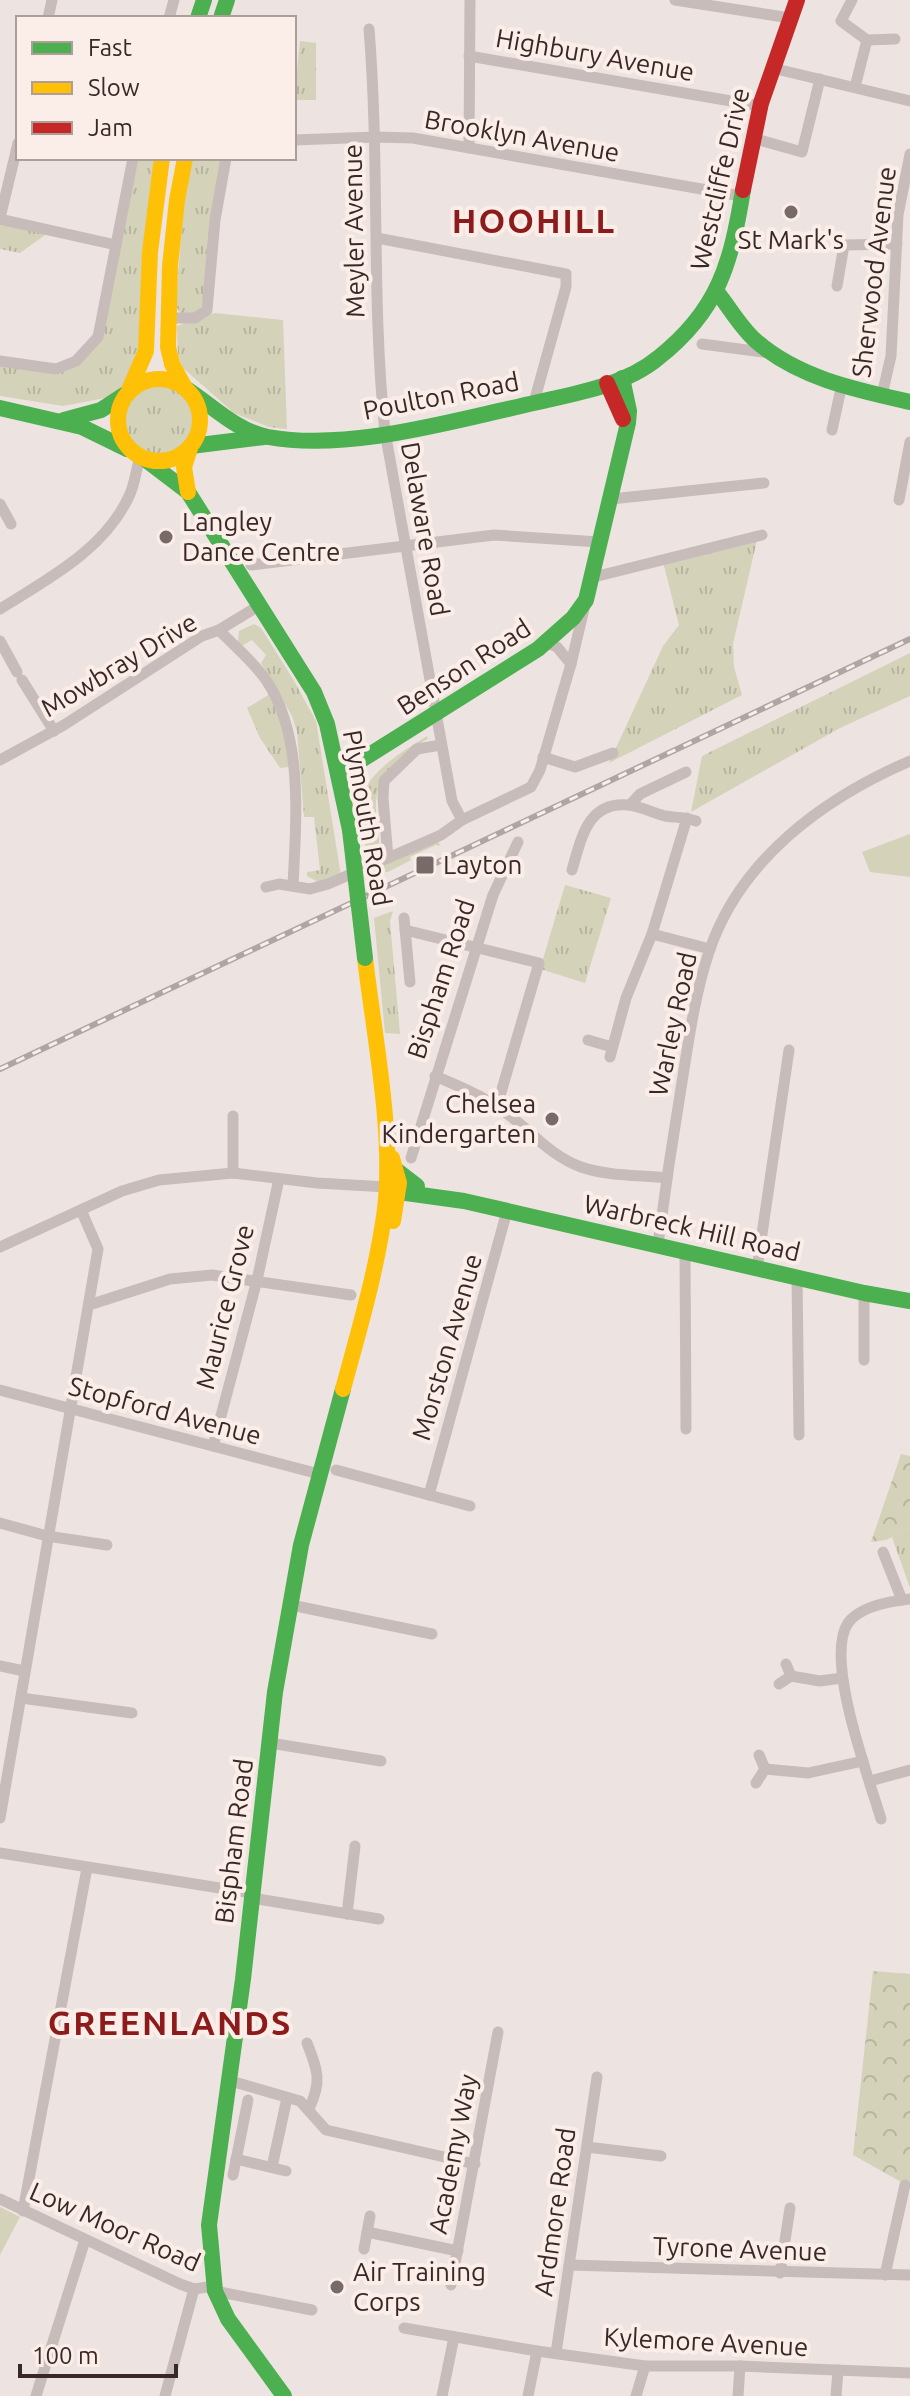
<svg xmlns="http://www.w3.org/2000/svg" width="910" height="2396" viewBox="0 0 910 2396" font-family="Ubuntu,sans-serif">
	<defs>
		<pattern id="grass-tufts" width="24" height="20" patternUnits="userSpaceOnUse" patternTransform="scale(2)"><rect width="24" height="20" fill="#d4d2b9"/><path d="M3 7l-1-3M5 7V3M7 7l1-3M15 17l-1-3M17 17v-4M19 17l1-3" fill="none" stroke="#b7b49f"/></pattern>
		<pattern id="forest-crowns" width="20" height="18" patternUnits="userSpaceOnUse" patternTransform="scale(2)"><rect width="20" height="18" fill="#d4d2b9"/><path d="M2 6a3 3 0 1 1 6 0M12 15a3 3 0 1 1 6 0" fill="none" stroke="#b7b49f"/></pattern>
	</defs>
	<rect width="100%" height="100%" fill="#ede4e1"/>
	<g fill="url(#grass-tufts)">
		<polygon points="300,41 316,43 316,100 294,100"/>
		<polygon points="134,158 162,158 146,345 128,386 105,398 63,406 0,396 0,361 69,365 98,337"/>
		<polygon points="191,158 226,158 202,305 198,312 189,316 180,313 176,306 184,197"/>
		<polygon points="0,222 48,233 20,253 0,249"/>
		<polygon points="214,313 283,320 287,429 269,427 234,413 183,368 178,357 177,326"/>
		<circle cx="158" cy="420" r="35"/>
		<polygon points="757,540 733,644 734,667 742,695 609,763 663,646 679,625 663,562"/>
		<polygon points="254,624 261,628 293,679 316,721 341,876 318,882 307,876 307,872 320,870 314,817 304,817 297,732 292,716 261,663 266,655 252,640 242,646 238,642 239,631"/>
		<polygon points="910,653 910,696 840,728 691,812 702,756"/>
		<polygon points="270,694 286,731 289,767 280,768 260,738 247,708"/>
		<path d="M427,736L428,739C415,745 407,751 397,761C366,790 377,817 381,856L368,863C366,844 361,825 361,807C360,775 404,751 427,736Z"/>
		<polygon points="438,840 440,846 436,845 410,857 411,860 388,872 372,874 372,871"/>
		<polygon points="565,885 611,898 585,983 540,969"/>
		<polygon points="393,911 390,921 400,1034 385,1033 374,918"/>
		<polygon points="910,1528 910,1588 892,1537"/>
	</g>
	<g fill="url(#forest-crowns)">
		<polygon points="901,1454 910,1456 910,1528 886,1540 871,1542"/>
		<polygon points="873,1971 910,1974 910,2187 853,2155"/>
	</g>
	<g fill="#d4d2b9">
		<polygon points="910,834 910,877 870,872 862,852"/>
		<polygon points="0,2207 20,2217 0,2255"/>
	</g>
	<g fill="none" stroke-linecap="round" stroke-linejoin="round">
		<g stroke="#c7bcb9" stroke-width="11">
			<polyline points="675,0 790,18"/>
			<polyline points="852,0 841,21 867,40 895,39"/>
			<polyline points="48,18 52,0"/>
			<polyline points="169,18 174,0"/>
			<path d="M369,29C380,163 371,299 385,432L452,801L462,820"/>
			<polyline points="469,56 760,106"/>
			<polyline points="772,68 910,101"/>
			<polyline points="855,87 867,40"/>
			<polyline points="752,138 802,152 820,79"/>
			<polyline points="294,140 375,137 413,138 741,196"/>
			<polyline points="469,148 470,0"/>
			<polyline points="0,218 18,143"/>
			<polyline points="0,219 116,245"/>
			<polyline points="377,238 566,274 566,287 534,402"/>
			<polyline points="837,286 844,245 897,244"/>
			<polyline points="169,318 195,318 207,310 215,220 226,158"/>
			<polyline points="702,344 770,353"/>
			<polyline points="0,361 56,369 76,361 98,337 133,158"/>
			<polyline points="882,395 891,356 898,215 910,154"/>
			<polyline points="832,430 842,384"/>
			<polyline points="611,499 764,483"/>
			<polyline points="899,500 910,442"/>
			<polyline points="0,504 11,524"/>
			<polyline points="251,565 494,535 599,542"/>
			<polyline points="590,578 762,535"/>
			<path d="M0,609C48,579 106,549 130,494C135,483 136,469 140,458"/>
			<path d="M219,630C234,646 253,661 266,680C304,736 296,819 293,886"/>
			<polyline points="0,641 17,672"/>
			<polyline points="547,643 557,647 571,664"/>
			<polyline points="22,680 54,731"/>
			<polyline points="543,757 575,767 613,753"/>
			<polyline points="0,760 64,725 202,636 219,630 260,605"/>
			<polyline points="630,805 640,794 686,772"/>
			<polyline points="388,858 383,798 384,781 417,749 441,745"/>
			<path d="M572,870C581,840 587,801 628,805C641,806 652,813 665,816C675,818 682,816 696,821"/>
			<polyline points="266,887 279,884 310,889 328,884 441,835 462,820 531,787 540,770 571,664 584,609"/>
			<polyline points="404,918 410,982"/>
			<polyline points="405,930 539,963 497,1106"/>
			<polyline points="652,934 710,949"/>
			<polyline points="588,1040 612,1047"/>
			<polyline points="610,1057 626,998 652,934 687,818"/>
			<path d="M435,1076C456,1085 477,1093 496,1106C526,1124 547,1155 581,1167C607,1176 639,1175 667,1178"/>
			<path d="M385,1132C397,1144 405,1144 418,1134"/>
			<polyline points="411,1158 493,895 518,842"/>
			<polyline points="233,1173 233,1116"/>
			<path d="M658,1244C665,1190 673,1136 682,1082C689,1038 695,994 709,952C740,859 824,798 910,761"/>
			<polyline points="0,1247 122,1191 159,1180 233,1173 317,1183 387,1187"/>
			<polyline points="685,1250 686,1429"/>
			<polyline points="757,1268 789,1050"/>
			<polyline points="797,1277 799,1435"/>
			<polyline points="864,1293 864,1360"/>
			<polyline points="89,1305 170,1279 212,1275 351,1295"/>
			<polyline points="0,1390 319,1474"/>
			<polyline points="213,1446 257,1280 279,1179"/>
			<polyline points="336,1470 470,1506"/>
			<polyline points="429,1495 507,1211"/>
			<polyline points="0,1523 47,1536 107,1545"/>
			<polyline points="883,1552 902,1600"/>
			<polyline points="291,1605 432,1634"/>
			<polyline points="786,1664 791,1676"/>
			<polyline points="0,1666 24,1671"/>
			<polyline points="779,1684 791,1676 820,1681 842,1678"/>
			<polyline points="21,1698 132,1713"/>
			<polyline points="270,1743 381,1761"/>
			<polyline points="759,1755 765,1769"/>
			<polyline points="870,1781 910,1770"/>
			<polyline points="756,1783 765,1769 808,1773 863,1761"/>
			<polyline points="0,1818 98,1249 81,1210"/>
			<path d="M881,1819C869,1778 824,1659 848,1623C860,1606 892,1601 910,1599"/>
			<polyline points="0,1853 251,1893"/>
			<polyline points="252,1898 379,1919"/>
			<polyline points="347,1914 355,1846"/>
			<path d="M307,2043C318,2071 322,2081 309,2109"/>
			<polyline points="227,2080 300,2101 326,2130 475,2164"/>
			<polyline points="587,2147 661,2156"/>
			<polyline points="236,2159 286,2171"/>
			<polyline points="272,2167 287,2098"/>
			<polyline points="233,2175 248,2100"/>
			<polyline points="0,2199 180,2284 194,2289 214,2286"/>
			<polyline points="23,2211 87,1868"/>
			<polyline points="367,2232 458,2251"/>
			<polyline points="364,2249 370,2216"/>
			<polyline points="569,2265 910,2275"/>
			<polyline points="780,2273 790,2208"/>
			<polyline points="885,2275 905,2185"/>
			<polyline points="451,2285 498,2032"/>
			<polyline points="215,2291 312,2310"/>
			<polyline points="404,2328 537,2351 645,2366 740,2366 910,2373"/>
			<polyline points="556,2353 597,2077"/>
			<polyline points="36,2396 85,2240"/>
			<polyline points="165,2396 194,2289"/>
			<polyline points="442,2396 454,2337"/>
			<polyline points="528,2396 537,2351"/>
			<polyline points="636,2396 645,2366"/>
			<polyline points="738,2396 740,2366"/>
			<polyline points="836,2396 838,2370"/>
		</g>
		<g stroke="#4caf50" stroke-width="16">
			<polyline points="198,18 204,0"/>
			<polyline points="221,18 227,0"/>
			<path d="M717,292C730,308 740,327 756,341C798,378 856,390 910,402"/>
			<path d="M185,388C212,405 236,431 268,437C347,451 444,423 521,406C565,395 622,388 658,358C719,310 731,263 743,190"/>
			<polyline points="0,408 82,427 127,449"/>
			<polyline points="64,420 101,410 124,395"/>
			<polyline points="191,446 264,437"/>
			<polyline points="146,460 188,492 314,692 327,724 350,830"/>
			<polyline points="339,774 538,649 573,618 586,600 628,423 629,411 622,378"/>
			<polyline points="395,1169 417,1186"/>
			<polyline points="388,1188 399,1192 464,1201 864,1293 910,1301"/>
			<polyline points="284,2396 228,2319 215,2291 209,2225 243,1979 275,1692 301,1545 343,1389"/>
		</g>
		<g stroke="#ffc107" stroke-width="16">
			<circle cx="159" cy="420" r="41"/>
			<polyline points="184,386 172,364 168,347 170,266 177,200 185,158"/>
			<polyline points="130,388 146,351 150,252 162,158"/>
			<polyline points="188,492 184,467 190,448"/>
			<polyline points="392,1158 399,1183 393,1221"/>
			<path d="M343,1389C359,1330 377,1270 385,1209C394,1132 374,1036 365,958"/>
		</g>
		<g stroke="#c62828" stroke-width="16">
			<polyline points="743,190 761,103 797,0"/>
			<polyline points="607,383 623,419"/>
		</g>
		<defs>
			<polyline id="rail" points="0,1069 910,639"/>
		</defs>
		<use href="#rail" stroke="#aea5a4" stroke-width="6"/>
		<use href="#rail" stroke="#fbede7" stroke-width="3" stroke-dasharray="9" stroke-linecap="butt"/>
		<polyline stroke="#4caf50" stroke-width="16" points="350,830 365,958"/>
	</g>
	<g fill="#776a68" stroke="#fbede7" stroke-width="3">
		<circle cx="791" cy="212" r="8"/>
		<circle cx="166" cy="537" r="8"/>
		<rect x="415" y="855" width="20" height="20" rx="4"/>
		<circle cx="552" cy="1119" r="8"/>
		<circle cx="337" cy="2287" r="8"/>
	</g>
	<g text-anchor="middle" stroke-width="8" stroke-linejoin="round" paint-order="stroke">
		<g font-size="26" fill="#382827" stroke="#fbede7">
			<text transform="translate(595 55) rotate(10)" y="9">Highbury Avenue</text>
			<text transform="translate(522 136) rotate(10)" y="9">Brooklyn Avenue</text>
			<text transform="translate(720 179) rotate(-77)" y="9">Westcliffe Drive</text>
			<text transform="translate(354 231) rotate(-91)" y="9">Meyler Avenue</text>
			<text transform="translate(874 272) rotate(-83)" y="9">Sherwood Avenue</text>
			<text transform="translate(441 396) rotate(-11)" y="9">Poulton Road</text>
			<text transform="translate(425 529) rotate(80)" y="9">Delaware Road</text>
			<text transform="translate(119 665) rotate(-31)" y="9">Mowbray Drive</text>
			<text transform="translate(464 667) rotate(-33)" y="9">Benson Road</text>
			<text transform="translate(367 818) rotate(80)" y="9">Plymouth Road</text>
			<text transform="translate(441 979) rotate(-72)" y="9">Bispham Road</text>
			<text transform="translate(673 1024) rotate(-78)" y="9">Warley Road</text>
			<text transform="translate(692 1228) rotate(13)" y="9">Warbreck Hill Road</text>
			<text transform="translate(225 1307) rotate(-76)" y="9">Maurice Grove</text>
			<text transform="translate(447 1347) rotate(-74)" y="9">Morston Avenue</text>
			<text transform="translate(165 1411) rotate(15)" y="9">Stopford Avenue</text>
			<text transform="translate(234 1841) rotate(-83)" y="9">Bispham Road</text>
			<text transform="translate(453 2154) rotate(-79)" y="9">Academy Way</text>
			<text transform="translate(555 2212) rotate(-82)" y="9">Ardmore Road</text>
			<text transform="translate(115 2227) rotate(24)" y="9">Low Moor Road</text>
			<text transform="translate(740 2249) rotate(2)" y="9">Tyrone Avenue</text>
			<text transform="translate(706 2342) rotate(3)" y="9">Kylemore Avenue</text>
		</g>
		<g font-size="26" fill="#382827" stroke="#fbede7" text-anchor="start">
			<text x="791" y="249" text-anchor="middle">St Mark's</text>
			<text x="182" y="531">Langley<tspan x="182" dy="30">Dance Centre</tspan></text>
			<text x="443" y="874">Layton</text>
			<text x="536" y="1113" text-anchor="end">Chelsea<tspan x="536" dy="30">Kindergarten</tspan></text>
			<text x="353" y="2281">Air Training<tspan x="353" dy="30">Corps</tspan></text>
		</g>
		<g font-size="34" font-weight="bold" letter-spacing="2" fill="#8c1b1b" stroke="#fbede7">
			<text x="534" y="233">HOOHILL</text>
			<text x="170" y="2035">GREENLANDS</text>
		</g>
	</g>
	<rect x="16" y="16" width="280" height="144" fill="#fbede7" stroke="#ad9e9a" stroke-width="2"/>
	<rect x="32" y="42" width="40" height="12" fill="#4caf50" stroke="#ad9e9a" stroke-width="2"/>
	<text x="88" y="56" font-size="24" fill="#382827">Fast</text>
	<rect x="32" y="82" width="40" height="12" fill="#ffc107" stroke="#ad9e9a" stroke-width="2"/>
	<text x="88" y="96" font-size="24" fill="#382827">Slow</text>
	<rect x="32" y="122" width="40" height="12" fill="#c62828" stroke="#ad9e9a" stroke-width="2"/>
	<text x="88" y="136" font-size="24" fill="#382827">Jam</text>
	<path d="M20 2364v12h156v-12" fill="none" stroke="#382827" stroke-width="4"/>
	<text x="32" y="2364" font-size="24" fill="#382827" stroke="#fbede7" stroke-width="6" paint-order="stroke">100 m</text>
</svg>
